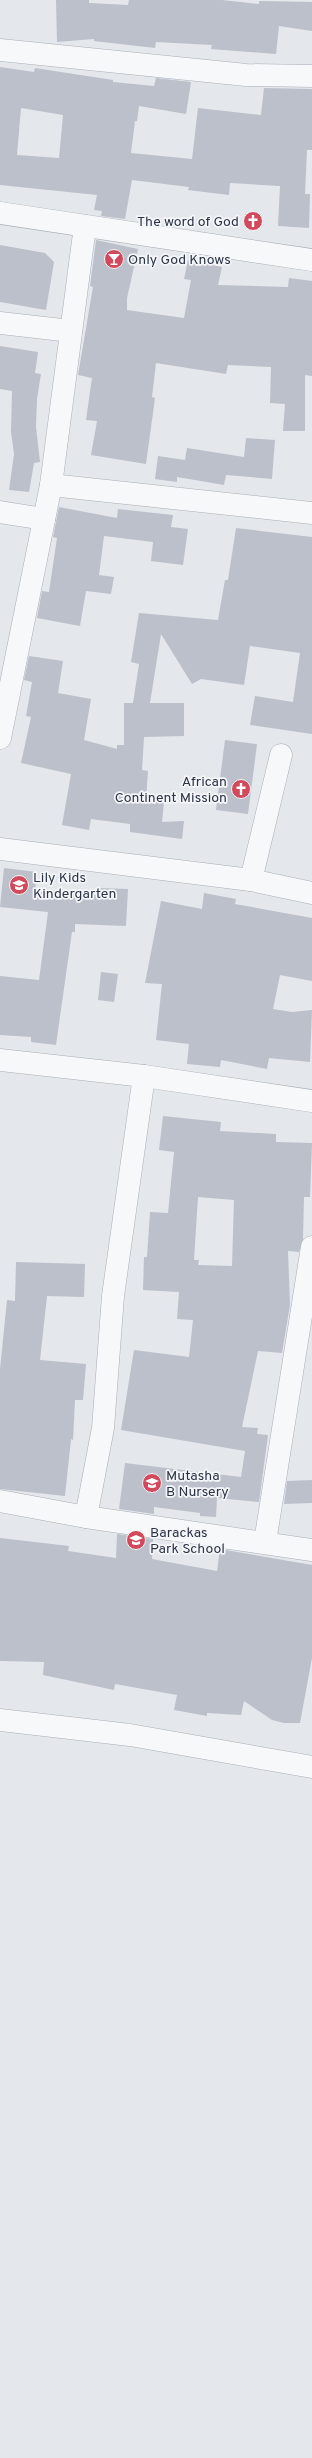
<svg xmlns="http://www.w3.org/2000/svg" width="312" height="2458" viewBox="0 0 312 2458" font-family="Overpass,sans-serif">
	<rect width="100%" height="100%" fill="#e4e7ec"/>
	<g fill="#bbc0ca" fill-rule="evenodd">
		<polygon points="56,0 89,0 89,3 128,5 129,0 222,0 259,4 259,1 312,2 312,31 279,26 276,54 211,49 212,45 156,42 155,48 94,41 94,39 57,42"/>
		<path d="M0,67L34,72L35,68L113,80V82L154,86L156,78L191,82L186,114L139,106L137,121H135L131,153L192,159L198,108L261,115L264,88L312,89V150H307L305,194H310L309,228L278,226L280,186L230,183L229,195L188,190L189,187L132,180L125,219L101,216L102,211L94,210L97,195L0,185ZM21,108L63,115L59,158L17,155Z"/>
		<polygon points="96,240 138,249 127,298 127,310 184,318 191,280 184,279 188,260 222,267 218,285 288,287 289,278 312,281 312,376 305,375 305,431 283,431 285,404 270,403 271,367 228,365 226,374 156,363 152,397 155,398 146,464 91,455 97,421 86,420 92,378 78,375 93,287 90,286"/>
		<polygon points="0,245 45,253 54,262 46,310 0,302"/>
		<polygon points="0,346 38,352 35,373 41,374 37,399 36,427 40,462 34,463 29,492 9,490 14,454 11,432 12,391 0,389"/>
		<polygon points="246,438 275,440 272,479 226,475 224,485 177,477 177,482 155,479 158,456 185,460 187,448 244,457"/>
		<polygon points="59,507 117,518 118,509 173,515 171,527 188,529 183,565 151,561 153,542 104,536 99,575 114,577 111,594 86,591 80,626 37,618 42,591 49,592 57,538 53,537"/>
		<polygon points="236,528 312,537 312,734 250,725 255,696 293,702 300,653 250,646 244,685 201,679 192,684 161,634 150,703 184,703 184,736 144,737 142,770 148,771 146,799 164,801 162,822 184,821 182,839 130,832 130,824 91,819 89,830 62,825 71,774 21,763 31,717 26,716 32,682 24,680 29,656 63,661 58,693 91,699 84,740 117,749 117,745 124,745 124,703 133,703 139,664 131,662 139,613 218,620 225,580 228,580"/>
		<polygon points="225,740 257,744 248,814 216,810"/>
		<polygon points="4,868 37,872 35,892 99,895 99,888 128,889 126,926 75,924 75,932 72,932 56,1045 31,1042 31,1037 0,1035 0,976 39,980 48,912 0,907"/>
		<polygon points="204,893 236,899 235,904 312,918 312,981 280,975 273,1009 292,1012 312,1010 310,1062 269,1058 267,1069 221,1060 220,1067 187,1064 189,1044 156,1040 162,984 145,983 161,901 202,909"/>
		<polygon points="101,972 118,974 114,1002 98,1000"/>
		<path d="M163,1116L221,1122L220,1131L276,1134V1142L312,1143L310,1197H304L303,1239L299,1252L288,1251L290,1305L282,1353L258,1351L242,1427L258,1428L257,1434L268,1435L259,1502L217,1498L216,1517L200,1516V1513L154,1507V1514L119,1509L125,1463L241,1477L245,1451L121,1430L134,1350L189,1357L193,1320L177,1319L179,1292L143,1290L144,1257H147L150,1212L168,1213L174,1152L159,1150ZM198,1197L234,1200L232,1266L198,1265L199,1260H194Z"/>
		<polygon points="16,1262 85,1264 84,1297 47,1296 40,1360 86,1364 83,1400 75,1400 73,1440 71,1439 65,1496 0,1489 0,1369 7,1300 15,1301"/>
		<polygon points="312,1480 312,1503 284,1504 287,1481"/>
		<polygon points="117,1534 153,1539 152,1559 217,1571 220,1549 312,1565 312,1658 300,1723 284,1723 272,1720 244,1701 241,1715 207,1713 207,1716 174,1710 177,1695 115,1684 114,1690 43,1675 44,1662 0,1661 0,1538 69,1546 68,1551 116,1558"/>
	</g>
	<g fill="none" stroke-linecap="round" stroke-linejoin="round">
		<defs>
			<g id="minor">
				<polyline points="0,50 246,75 312,76"/>
				<polyline points="0,213 312,260"/>
				<polyline points="0,323 71,331"/>
				<polyline points="51,485 312,513"/>
				<polyline points="0,512 44,519"/>
				<polyline points="0,738 51,485 85,226"/>
				<polyline points="0,849 251,880 312,893"/>
				<polyline points="251,880 281,755"/>
				<polyline points="0,1060 144,1076 312,1101"/>
				<polyline points="0,1501 86,1517 312,1550"/>
				<polyline points="86,1517 103,1428 113,1296 144,1076"/>
				<polyline points="265,1542 312,1247"/>
				<polyline points="0,1720 130,1735 312,1767"/>
			</g>
		</defs>
		<use href="#minor" stroke="#a9aeb7" stroke-width="23"/>
		<use href="#minor" stroke="#f7f8fa" stroke-width="22"/>
	</g>
	<defs>
		<symbol id="church-disc" viewBox="-11 -11 22 22"><circle r="9.5" fill="#d1495b" stroke="#f4f6f9"/><path d="M-1.2-6h2.4v3.5h3.3v2.4h-3.3V6h-2.4V-.1h-3.3v-2.4h3.3Z" fill="#fff"/></symbol>
		<symbol id="bar-disc" viewBox="-11 -11 22 22"><circle r="9.5" fill="#d1495b" stroke="#f4f6f9"/><path d="M-6-5H6L.8 .8V4.5H3.5V6h-7V4.5H-.8V.8Z" fill="#fff"/></symbol>
		<symbol id="school-disc" viewBox="-11 -11 22 22"><circle r="9.5" fill="#d1495b" stroke="#f4f6f9"/><path d="M0-5L7-2L0 1L-7-2ZM-4 1L0 2.5L4 1V4Q0 6-4 4Z" fill="#fff"/></symbol>
	</defs>
	<g fill-rule="evenodd">
		<use href="#church-disc" x="242" y="210" width="22" height="22"/>
		<use href="#bar-disc" x="103" y="248" width="22" height="22"/>
		<use href="#church-disc" x="230" y="778" width="22" height="22"/>
		<use href="#school-disc" x="8" y="874" width="22" height="22"/>
		<use href="#school-disc" x="141" y="1472" width="22" height="22"/>
		<use href="#school-disc" x="125" y="1529" width="22" height="22"/>
	</g>
	<g text-anchor="middle" stroke-width="3.5" stroke-linejoin="round" paint-order="stroke">
		<g font-size="14" fill="#2b3445" stroke="#f4f6f9" text-anchor="start">
			<text x="239" y="226" text-anchor="end">The word of God</text>
			<text x="128" y="264">Only God Knows</text>
			<text x="227" y="786" text-anchor="end">African<tspan x="227" dy="16">Continent Mission</tspan></text>
			<text x="33" y="882">Lily Kids<tspan x="33" dy="16">Kindergarten</tspan></text>
			<text x="166" y="1480">Mutasha<tspan x="166" dy="16">B Nursery</tspan></text>
			<text x="150" y="1537">Barackas<tspan x="150" dy="16">Park School</tspan></text>
		</g>
	</g>
</svg>
